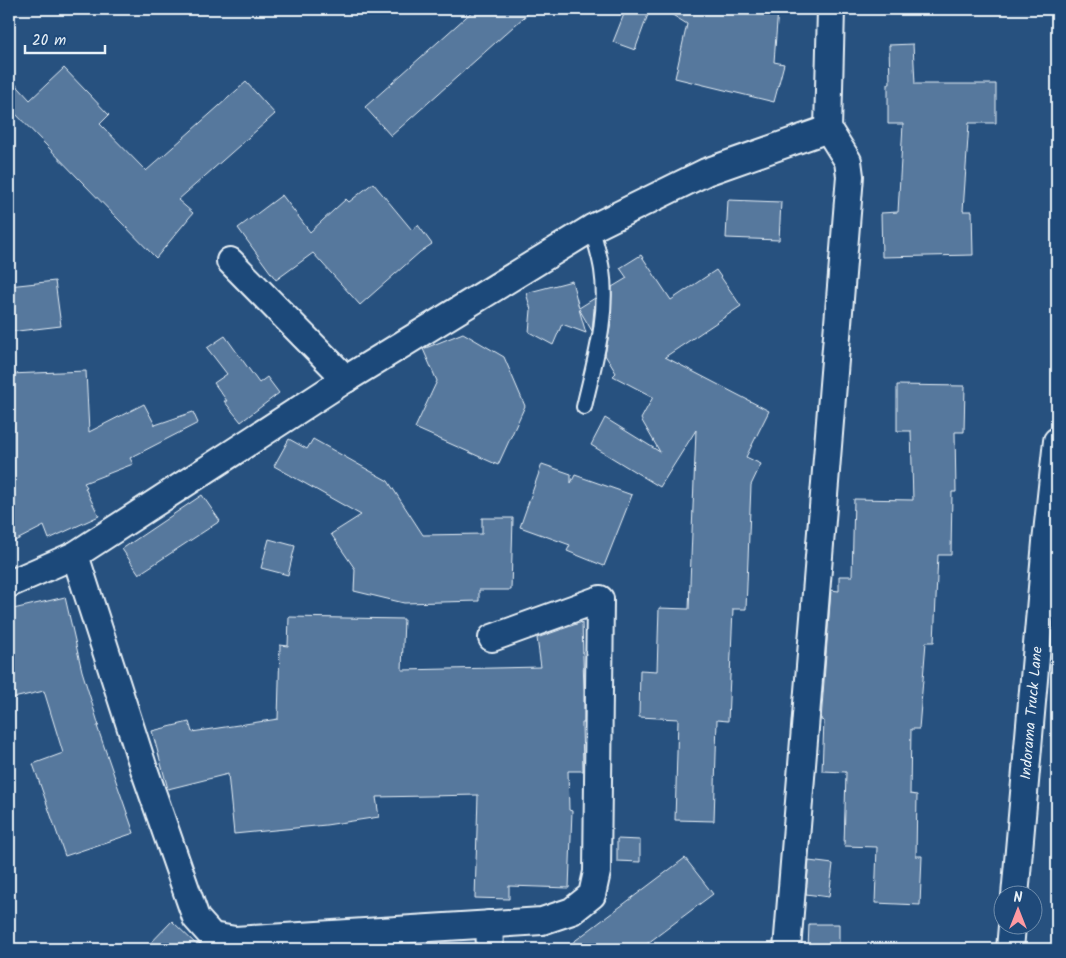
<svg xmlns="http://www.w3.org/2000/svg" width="1066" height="958" viewBox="0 0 1066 958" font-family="Kalam,sans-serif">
	<rect width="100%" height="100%" fill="#27517f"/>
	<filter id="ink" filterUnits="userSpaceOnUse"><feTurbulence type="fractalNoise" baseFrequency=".02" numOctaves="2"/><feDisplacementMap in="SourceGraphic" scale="10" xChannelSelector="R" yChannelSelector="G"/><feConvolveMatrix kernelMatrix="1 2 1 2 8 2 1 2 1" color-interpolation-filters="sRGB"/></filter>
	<g filter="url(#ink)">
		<g fill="#57789d" stroke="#e8f1f8">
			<polygon points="475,9 533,9 391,136 365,107"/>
			<polygon points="626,9 650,9 635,50 613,42"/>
			<polygon points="663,9 778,9 774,62 784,64 774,102 675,78 687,24"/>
			<polygon points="913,44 915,84 996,84 996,123 969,123 963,211 972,211 973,255 882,257 881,213 898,212 903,124 888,124 888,84 890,84 889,45"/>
			<polygon points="64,68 109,115 100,124 146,171 246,82 275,114 178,200 193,213 156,258 9,107 9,77 30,100"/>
			<polygon points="373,183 412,230 418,225 432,244 420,252 360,305 313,253 276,280 238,228 282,195 310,232 346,199 349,202"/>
			<polygon points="728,200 781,202 779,240 726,238"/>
			<polygon points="641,255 671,300 716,270 741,306 665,357 769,411 746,457 761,464 751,485 746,609 733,609 728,721 717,720 714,821 675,820 678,719 639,717 640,670 657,671 659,608 689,609 696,430 660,487 591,445 605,418 660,452 641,419 653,397 613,376 616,373 605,355 611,323 612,287 627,278 620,268"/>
			<polygon points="55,281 61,326 9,332 9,286"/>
			<polygon points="572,281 579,308 595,298 592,331 579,309 586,333 562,324 553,345 529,332 531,310 526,293"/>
			<polygon points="463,333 504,357 525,406 498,465 415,428 437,381 423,349"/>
			<polygon points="225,336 259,383 267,377 279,393 241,422 224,401 227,401 214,383 227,374 207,348"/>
			<polygon points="86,371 89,432 144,404 155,425 193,412 198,423 130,458 133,464 84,483 87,487 85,488 99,516 49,539 44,526 9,544 9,374"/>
			<polygon points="897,385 965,386 964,432 955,432 956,492 952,492 951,555 938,555 934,642 926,642 919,729 911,729 910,794 917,795 916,856 922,856 920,905 875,903 877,847 844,846 846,772 822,771 824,721 821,720 831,590 839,591 839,576 852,576 854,499 913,500 911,431 897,431"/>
			<polygon points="289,439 307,449 313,439 388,481 423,535 482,534 482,518 513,518 511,590 479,590 479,601 404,603 354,591 355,569 331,534 361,515 274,466"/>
			<polygon points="542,464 571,474 571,483 575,475 632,495 604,566 567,551 570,545 520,527"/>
			<polygon points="202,495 220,521 139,574 122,549"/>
			<polygon points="269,539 295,546 288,575 261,568"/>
			<polygon points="65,597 82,671 99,726 97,726 134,833 65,856 33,764 63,753 44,691 9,699 9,610"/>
			<polygon points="289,617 404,619 402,670 541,667 537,638 582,622 584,691 584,723 582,723 583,771 568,771 569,810 572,811 569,888 509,886 509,899 475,898 478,795 376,797 379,817 326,825 234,834 228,774 168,789 152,731 189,722 192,732 278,719 280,645 288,646"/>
			<polygon points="617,839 640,840 640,862 617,861"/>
			<polygon points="685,858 713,894 640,949 564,949"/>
			<polygon points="809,861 833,864 829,897 806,894"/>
			<polygon points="172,921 201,949 145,949"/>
			<polygon points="809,924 839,924 839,949 808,949"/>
		</g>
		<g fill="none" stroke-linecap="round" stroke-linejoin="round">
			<defs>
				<path id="lane" d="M584,407C594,363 609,316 602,270C600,256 595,242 592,228"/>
				<g id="street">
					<polyline points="230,261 346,379"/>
					<polyline points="75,555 144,769 196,918 212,936 235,940 542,921 572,911 592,895 597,872 600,599 492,638"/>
					<polyline points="9,584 75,555 346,379 592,228 706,172 828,129"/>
					<polyline points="1015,896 1046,542 1057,441"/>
					<polyline points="489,924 490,949"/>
					<polyline points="787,949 850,176 848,161 828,129 831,9"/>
					<polyline points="1010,949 1012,926"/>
				</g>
			</defs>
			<use href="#lane" stroke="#e8f1f8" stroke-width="18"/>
			<use href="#street" stroke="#e8f1f8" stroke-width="30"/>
			<use href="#lane" stroke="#1f4a7a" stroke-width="14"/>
			<use href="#street" stroke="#1f4a7a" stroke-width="26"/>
		</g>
	</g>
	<g text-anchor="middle" stroke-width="4.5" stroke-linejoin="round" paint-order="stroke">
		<g font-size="15" fill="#e8f1f8" stroke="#1f4a7a">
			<text transform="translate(1031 713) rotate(-85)" y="5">Indorama Truck Lane</text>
		</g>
	</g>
	<rect width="1066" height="958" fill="none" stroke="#1f4a7a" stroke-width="30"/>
	<rect x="15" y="15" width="1036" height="928" fill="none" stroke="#e8f1f8" stroke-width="2" filter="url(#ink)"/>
	<g transform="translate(1018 910)"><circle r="24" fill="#1f4a7a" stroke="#6f8dac"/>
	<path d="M0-4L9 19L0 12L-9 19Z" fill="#ff9aa2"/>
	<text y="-8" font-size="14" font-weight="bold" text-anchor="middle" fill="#e8f1f8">N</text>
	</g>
	<path d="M25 45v8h80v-8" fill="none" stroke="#e8f1f8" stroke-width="2.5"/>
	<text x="32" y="45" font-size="15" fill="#e8f1f8" stroke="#1f4a7a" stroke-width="4" paint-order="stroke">20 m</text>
</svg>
